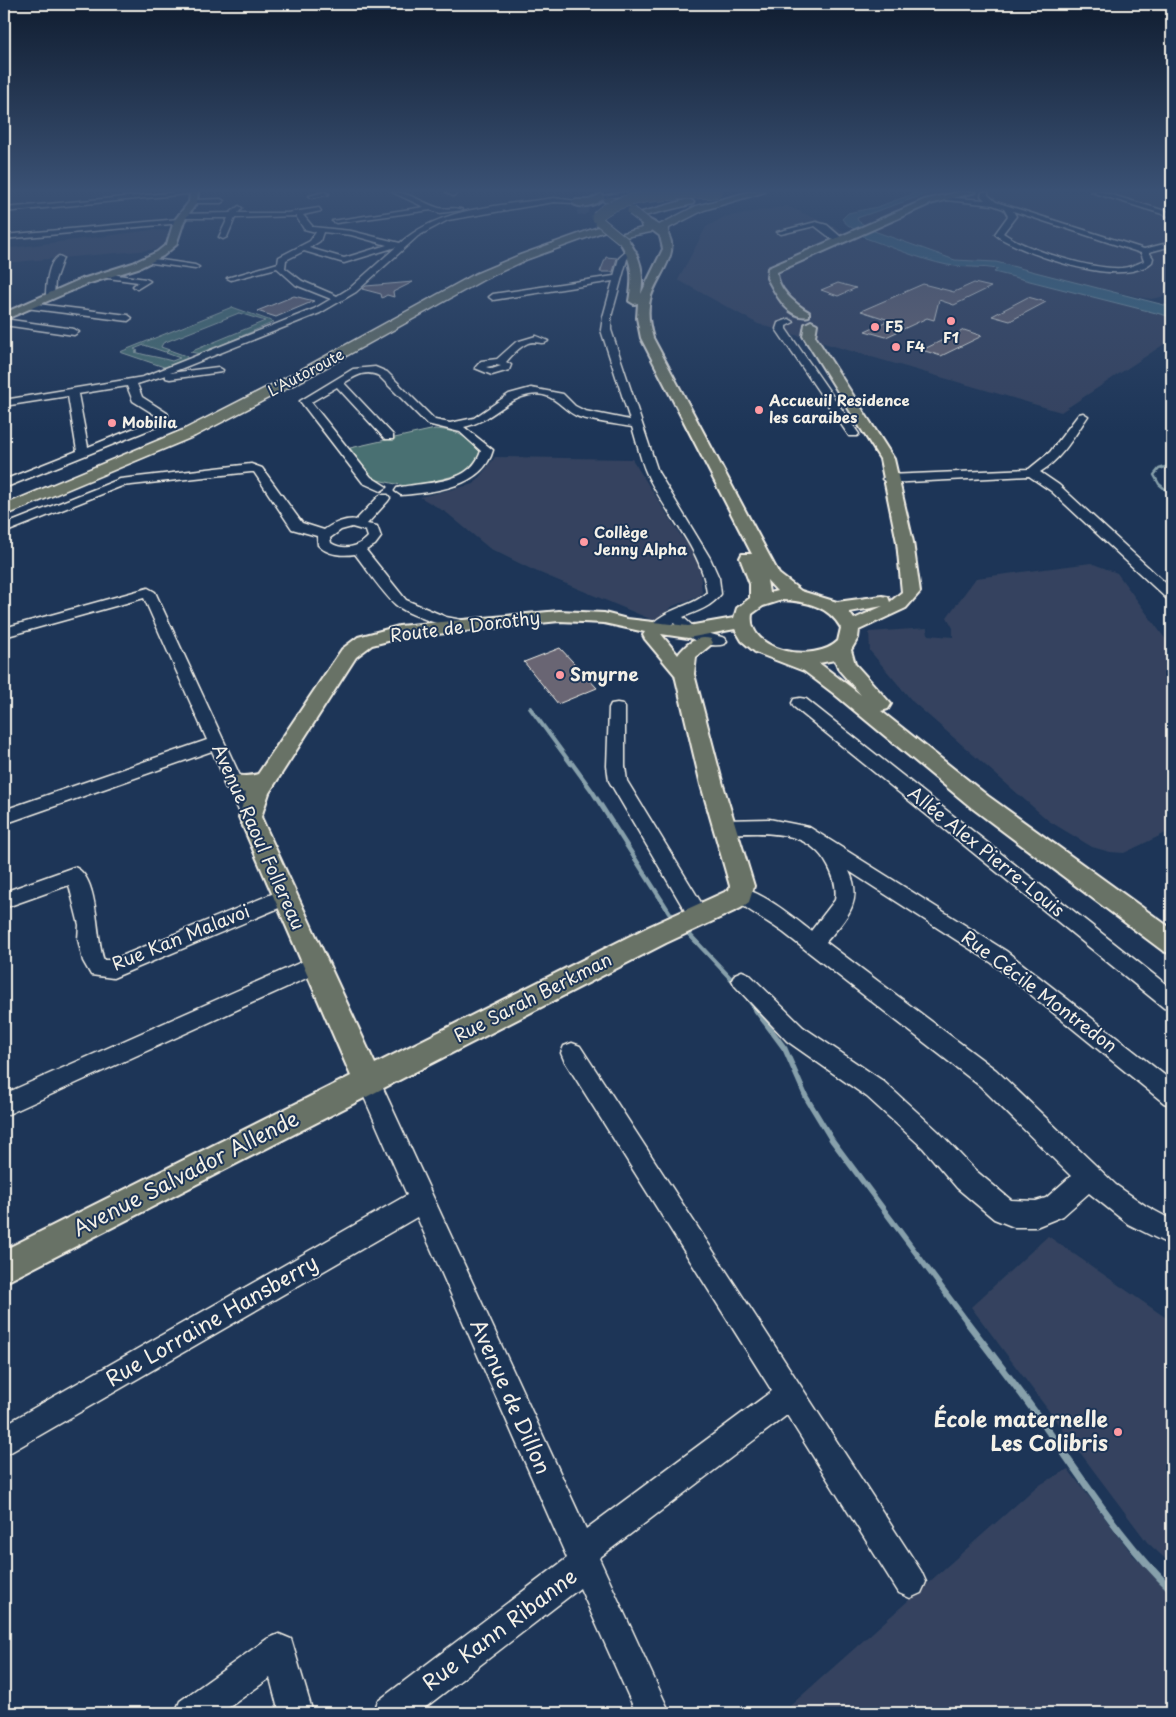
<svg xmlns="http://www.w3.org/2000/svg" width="1176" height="1717" viewBox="0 0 1176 1717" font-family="'Playpen Sans',sans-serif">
	<rect width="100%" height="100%" fill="#1d3557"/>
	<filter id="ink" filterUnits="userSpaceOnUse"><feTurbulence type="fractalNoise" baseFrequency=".02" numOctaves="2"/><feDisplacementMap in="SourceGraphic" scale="10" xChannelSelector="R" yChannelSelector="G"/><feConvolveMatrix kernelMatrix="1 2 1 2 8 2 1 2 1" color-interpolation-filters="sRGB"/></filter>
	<g filter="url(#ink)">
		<g fill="#34435f">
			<polygon points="932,192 1172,192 1172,295 1151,299 1144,298 1032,273 996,262 955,260 874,231 858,221 857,218 867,214"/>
			<polygon points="787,206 855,236 904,250 923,259 999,270 995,272 1172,317 1172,339 1061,412 758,324 678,280 706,227 724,217"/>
			<polygon points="152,230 170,231 162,249 4,263 4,249"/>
			<polygon points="495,457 632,459 681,536 699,559 702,593 698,597 673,606 655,621 533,570 489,548 447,513 420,497 474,484"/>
			<polygon points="1091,563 1117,573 1172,648 1172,830 1124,853 1110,852 1092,847 1049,821 913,702 870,651 869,632 927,628 928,635 953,637 953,628 947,617 976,578"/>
			<polygon points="1048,1236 1172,1322 1172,1565 1147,1542 971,1307"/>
			<polygon points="1068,1469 1133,1555 1172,1593 1172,1713 782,1713 1036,1487"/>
		</g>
		<g fill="#496f72" stroke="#9eb0ad" fill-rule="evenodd">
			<path d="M232,307L274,322L201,354L190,352L265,321L239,313L163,343L161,347L186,356L188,359L167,368L120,352ZM144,345L165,352L169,350L166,353L180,358L172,361C159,357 147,356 135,352L138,351L134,349Z"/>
			<path d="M435,429C459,431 464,435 481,453L465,473L415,486H405L373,479L350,448Z"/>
		</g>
		<path fill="#3e6a82" stroke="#87a0ab" d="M919,192H932L857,218L858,221L874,231L955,260L996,262L1172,307V317L994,272L998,269C981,266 964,268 947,265C919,259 892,247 865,238C860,230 848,228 842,219L848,213L877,207Z"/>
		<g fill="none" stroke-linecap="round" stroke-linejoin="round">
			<polyline stroke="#87a0ab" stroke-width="2.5" points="1172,465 1159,469 1154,475 1159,484 1172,495"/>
			<polyline stroke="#87a0ab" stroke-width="4" points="530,708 571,764"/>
			<g stroke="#87a0ab" stroke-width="4.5">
				<polyline points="571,762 592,791 671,915"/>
				<polyline points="688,933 735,983"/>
				<polyline points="748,999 757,1011"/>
			</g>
			<polyline stroke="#87a0ab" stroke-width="5.5" points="756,1010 785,1049 806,1097 832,1140 968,1323"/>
			<path stroke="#87a0ab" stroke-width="7" d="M967,1322C996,1360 1026,1398 1053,1438C1091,1491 1125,1545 1172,1590"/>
		</g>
		<g fill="#696573" stroke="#f4f1e8">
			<polygon points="606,257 617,258 613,272 600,272"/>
			<polygon points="413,282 393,292 394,297 387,295 382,298 381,294 362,289 366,286"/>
			<polygon points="838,283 856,288 838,296 821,290"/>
			<polygon points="974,283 991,287 954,305 939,300 934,320 927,318 886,337 865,331 889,320 861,311 923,284 954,292"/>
			<polygon points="294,296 314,301 276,317 257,311"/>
			<polygon points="1028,297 1046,302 1010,321 992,316"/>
			<polygon points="964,330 982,336 941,356 922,350"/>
			<polygon points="560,648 597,688 558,704 524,662"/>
		</g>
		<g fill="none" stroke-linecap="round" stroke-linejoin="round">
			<polyline stroke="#3d516d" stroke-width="9" stroke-dasharray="9 5" stroke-linecap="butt" points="583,209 587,212"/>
			<polyline stroke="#3d516d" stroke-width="11" stroke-dasharray="11 5.5" stroke-linecap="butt" points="582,209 583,214"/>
			<defs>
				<g id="minor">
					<polygon points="179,192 197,193 4,212 4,208"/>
					<polygon points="324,192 329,194 312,198 309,196"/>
					<path d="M392,192C409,192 423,203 439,208C446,210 456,206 463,210L440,213L431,210L336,223L332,221L424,207Z"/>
					<polygon points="446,192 455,192 456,194 453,196"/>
					<polygon points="624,192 646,192 601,199 598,197"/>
					<path d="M982,192H988V195L996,202L1144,249L1172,242V246L1149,252L1153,258L1152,262C1122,289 1032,256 1000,238L995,234L1008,216L1004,209L993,205L937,199L940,197L985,200L981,196ZM1013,211L1141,253L1144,261C1137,264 1131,267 1122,268C1093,270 1027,250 1003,233L1016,216Z"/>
					<polygon points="1091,192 1102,192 1172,213 1172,217"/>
					<path d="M554,198L577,201L574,203L554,202L448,220L418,236L356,292L320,313L170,373L218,367L223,370L222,372L170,379L166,378V375L137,384L142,397L167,413L168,415L166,423L4,488V480L77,451L68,396L4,406V400L143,377L314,309L331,299L296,285L277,268L231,280L227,278L278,263L279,257L310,241L316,232L304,229L296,216L235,218L227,237L223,239L219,237L228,218H182L179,214L230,213L239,206L242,208L238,213H287L319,208L321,211L303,215L313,227L351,231L400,243C442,206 501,206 554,198ZM323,232L351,235L387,245L344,258L309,248L320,241ZM396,247L350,288L337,296L302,281L285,268L286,260L304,251L344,263ZM127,386L133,401L157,416V419L88,447L78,394Z"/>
					<polygon points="193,200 221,199 224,201 221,203 191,203"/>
					<polygon points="179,219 182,223 4,239 4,235"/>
					<polygon points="816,222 827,225 842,238 842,242 836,242 815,226 781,234 777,232"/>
					<path d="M629,249L636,251L627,259L611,317V330L658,472L710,558L719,578L721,594C711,607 698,611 683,617L697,630L725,638L727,641L725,644C707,649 684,638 674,623L656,632L649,628C662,609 690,608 707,593C702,548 664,513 646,472C640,458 637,442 632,427C615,424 596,422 579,417C561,410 554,390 529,395C504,400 492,421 464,427L493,450C483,487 434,492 401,495L395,491L397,488C426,481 470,486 481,451L460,432L427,424L379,376C366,369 356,376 344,383L393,435V439H385L337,387L311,402L371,477L387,487L381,491L363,483L300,401L353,369L375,367L387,372L435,420L450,423L474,418L509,394L531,388L563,394L575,406L585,411L630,420L601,330L603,317L613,281L493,300L489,297L493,294L614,276L619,258Z"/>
					<path d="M59,256L63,258L55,280L54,297L50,300L46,297C46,285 48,261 59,256Z"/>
					<polygon points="148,258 195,265 199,267 195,269 145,262 144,260"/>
					<polygon points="103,273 146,279 150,281 137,289 133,286 138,282 100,277 99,275"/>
					<polygon points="29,303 128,315 132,318 128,321 26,308 26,304"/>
					<polygon points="4,319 74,329 79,332 74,335 4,325"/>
					<polygon points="789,319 794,322 786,326 786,329 859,434 857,436 849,436 776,329 778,323"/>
					<path d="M536,336L548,341C542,346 536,340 528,343C519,347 512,355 506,362L511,365L509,370L492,375L475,368L481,361L497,359L516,342ZM496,365L501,366L492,369L486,367Z"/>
					<path d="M1083,413L1088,416C1075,435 1061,460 1040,472L1059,485L1172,589V600L1167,599L1051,491L1029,476L888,483L882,479L888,475L1029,469L1050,452L1079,414Z"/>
					<path d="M251,464L262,468L302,523L324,530C332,524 346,518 356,520L380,495H388L390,498L388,501L367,524L377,526L381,537L375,545L366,550L406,600L446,617L472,622L474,625L472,628C457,632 407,615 396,605C383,594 366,568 355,554C343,556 327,555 318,545L317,536L292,529L254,472H251L122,486L4,533V525L120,479ZM352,527L366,531L368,537C359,547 344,551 331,543L330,538L341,530Z"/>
					<polygon points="148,588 155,592 259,817 256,822 250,824 244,822 212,751 4,824 4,810 207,740 144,598 4,637 4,628"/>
					<polygon points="800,698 806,699 1172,989 1172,1010 1164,1008 794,707 792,703 794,699"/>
					<polygon points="617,703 623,704 625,708 625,766 627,781 705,909 708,915 705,921 698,923 691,921 609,781 607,766 609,708 611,704"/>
					<path d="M769,819L809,827L1006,951L1172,1081V1106L1164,1103L992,963L849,871C864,902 846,919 826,942L996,1070L1116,1185L1146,1206L1172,1220V1246L1128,1224L1089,1193L1063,1216L1036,1227H1014L994,1219L957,1188L923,1148L867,1097L787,1041L735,986L732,980L735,974L742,971L749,974L803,1027L883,1081L939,1132L975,1170L1011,1200L1036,1201L1046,1198L1071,1176L980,1086L784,933C775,926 733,901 730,895L733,889C753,883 795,919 811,931L835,900C837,887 834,877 828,866C808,827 761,833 723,834L717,832L714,827L717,822L723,820Z"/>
					<path d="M74,867C100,876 95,938 104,960H112L284,889L291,891L294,897L291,903L120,975L113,978L91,975L83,961L78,939L79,925L69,885L4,908V892Z"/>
					<polygon points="315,956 322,959 325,965 322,971 4,1116 4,1094"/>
					<polygon points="572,1043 580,1046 921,1571 926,1582 921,1593 910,1598 899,1593 787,1415 599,1558 670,1713 636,1713 580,1588 418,1713 373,1713 378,1701 567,1558 417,1217 4,1456 4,1425 407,1195 357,1081 360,1073 368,1070 376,1073 586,1529 772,1391 564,1060 561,1053 564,1046"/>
					<polygon points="279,1634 291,1639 313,1713 279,1713 270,1678 221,1713 175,1713 180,1701 267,1639"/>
				</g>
				<g id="major">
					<polygon points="190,192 198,192 197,202 184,221 176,245 163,256 141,267 87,284 4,320 4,313 79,280 133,263 157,252 167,244 174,221 189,202"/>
					<path d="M959,192H976L930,204L777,272C777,289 795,304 809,312V316C788,321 775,292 767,278L768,268L924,200Z"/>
					<path d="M601,194L605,197C597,205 582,210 572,203L576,200H589Z"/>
					<path d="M645,218C651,220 657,224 662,228C687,249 655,276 650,300C647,313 649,325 653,338L779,574L801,591L837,602L882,596L888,597L890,602L902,592L897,542L880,459L803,336L805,324L811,321L817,324L815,336L894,459L913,542L920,592L906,608L859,630L858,638L851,650L855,664L891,704L888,709L881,711L988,796L1172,929V954L1163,951L972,808L833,693L804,671L755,652L742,641L735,629L688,638L661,634L678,655C686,644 697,635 711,639L713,643L696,657L694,674L723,785L754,886L749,902L741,908L666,943L4,1283V1250L351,1076L239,817L246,793L227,789L224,783L227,777C238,774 247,778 258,774L342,649L358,637L399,626L559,611L604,613L627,619L688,626L734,618L737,608L750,598V584L740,558L742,554H752L641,338L637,318L638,303L634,304L629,301C633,278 633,263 620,242L628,240C641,258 644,273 641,294L663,249L660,236L640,221ZM767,580L776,590L777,591L769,593ZM782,600C806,601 829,606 841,628L838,641C815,664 746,652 752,614L763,606ZM883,606L854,619L849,612ZM559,621L604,623L645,632L643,635L645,639L675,675L701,785L730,886L729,890L648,927L375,1064L261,817L269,793L356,657L372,645L400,638ZM835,660L839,670L861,695L819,663Z"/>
				</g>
				<g id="highway">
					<polygon points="748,192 765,192 704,210 669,228 668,238 660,238 659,225 696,206"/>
					<polygon points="608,197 617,199 618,201 613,204 604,202 603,200"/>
					<polygon points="689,199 694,202 693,204 640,217 635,214"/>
					<polygon points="645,218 649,219 653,226 651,232 620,238 620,234 642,228 640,221"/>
					<polygon points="604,225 608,226 608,230 528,259 483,280 303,380 195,436 4,516 4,505 183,430 293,374 475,274 520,255"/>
				</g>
			</defs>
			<use href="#minor" stroke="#f4f1e8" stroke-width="3"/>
			<use href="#major" stroke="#f4f1e8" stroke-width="4"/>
			<use href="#highway" stroke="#f4f1e8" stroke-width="3"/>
			<use href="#minor" fill="#1d3557" fill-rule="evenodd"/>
			<use href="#major" fill="#687266" fill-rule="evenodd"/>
			<use href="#highway" fill="#687266" fill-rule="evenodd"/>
			<defs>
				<g id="major-bridge">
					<polyline points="632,211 645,221"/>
					<polyline points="599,221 625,242"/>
				</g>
				<path id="highway-bridge" d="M597,217C619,192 685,195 717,192"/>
			</defs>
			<use href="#major-bridge" stroke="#f4f1e8" stroke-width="11" stroke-linecap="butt"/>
			<use href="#highway-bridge" stroke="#f4f1e8" stroke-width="12" stroke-linecap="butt"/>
			<use href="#major-bridge" stroke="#687266" stroke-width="9"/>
			<use href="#highway-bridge" stroke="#687266" stroke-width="11"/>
		</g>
	</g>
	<linearGradient id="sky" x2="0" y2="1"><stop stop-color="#101d30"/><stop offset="0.44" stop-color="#3a5174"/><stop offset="1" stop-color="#3a5174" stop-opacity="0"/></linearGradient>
	<rect width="1176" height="433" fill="url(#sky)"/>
	<g fill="#ff9aa2" stroke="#1d3557" stroke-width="2">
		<circle cx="951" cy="321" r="5"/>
		<circle cx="875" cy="327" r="5"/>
		<circle cx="896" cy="347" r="5"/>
		<circle cx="759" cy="410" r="5"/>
		<circle cx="112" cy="423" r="5"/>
		<circle cx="584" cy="542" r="5"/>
		<circle cx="560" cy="675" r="5"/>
		<circle cx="1118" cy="1432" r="5"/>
	</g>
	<g text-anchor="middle" stroke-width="4" stroke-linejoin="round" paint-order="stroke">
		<g font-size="15" font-weight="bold" fill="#f4f1e8" stroke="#1d3557" text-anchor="start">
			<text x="885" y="332">F5</text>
			<text x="951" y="343" text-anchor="middle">F1</text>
			<text x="906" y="352">F4</text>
			<text x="769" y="406">Accueuil Residence<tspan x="769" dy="17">les caraibes</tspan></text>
			<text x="122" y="428">Mobilia</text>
			<text x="594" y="538">Collège<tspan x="594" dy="17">Jenny Alpha</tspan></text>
		</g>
		<g font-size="15" fill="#f4f1e8" stroke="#1d3557">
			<text transform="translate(306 373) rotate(-28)" y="5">L'Autoroute</text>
		</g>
		<g font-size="18" fill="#f4f1e8" stroke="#1d3557">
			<text transform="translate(465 627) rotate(-7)" y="6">Route de Dorothy</text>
			<text transform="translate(258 837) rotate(66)" y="6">Avenue Raoul Follereau</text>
			<text transform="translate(986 852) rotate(39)" y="6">Allée Alex Pierre-Louis</text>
			<text transform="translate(181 938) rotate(-22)" y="6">Rue Kan Malavoi</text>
			<text transform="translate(1039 992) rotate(37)" y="6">Rue Cécile Montredon</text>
			<text transform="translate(533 998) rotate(-27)" y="6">Rue Sarah Berkman</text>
		</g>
		<g font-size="18" font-weight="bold" fill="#f4f1e8" stroke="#1d3557" text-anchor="start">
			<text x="570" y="681">Smyrne</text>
		</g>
		<g font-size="21" fill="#f4f1e8" stroke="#1d3557">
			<text transform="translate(186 1174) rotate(-27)" y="7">Avenue Salvador Allende</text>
			<text transform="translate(212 1321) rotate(-30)" y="7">Rue Lorraine Hansberry</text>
			<text transform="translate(510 1397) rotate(66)" y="7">Avenue de Dillon</text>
			<text transform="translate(500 1630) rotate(-37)" y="7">Rue Kann Ribanne</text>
		</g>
		<g font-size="21" font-weight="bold" fill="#f4f1e8" stroke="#1d3557" text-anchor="end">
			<text x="1108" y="1427">École maternelle<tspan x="1108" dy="24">Les Colibris</tspan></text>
		</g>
	</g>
	<rect width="1176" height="1717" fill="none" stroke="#1d3557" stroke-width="20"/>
	<rect x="10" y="10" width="1156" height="1697" fill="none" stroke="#f4f1e8" stroke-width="2" filter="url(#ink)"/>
</svg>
